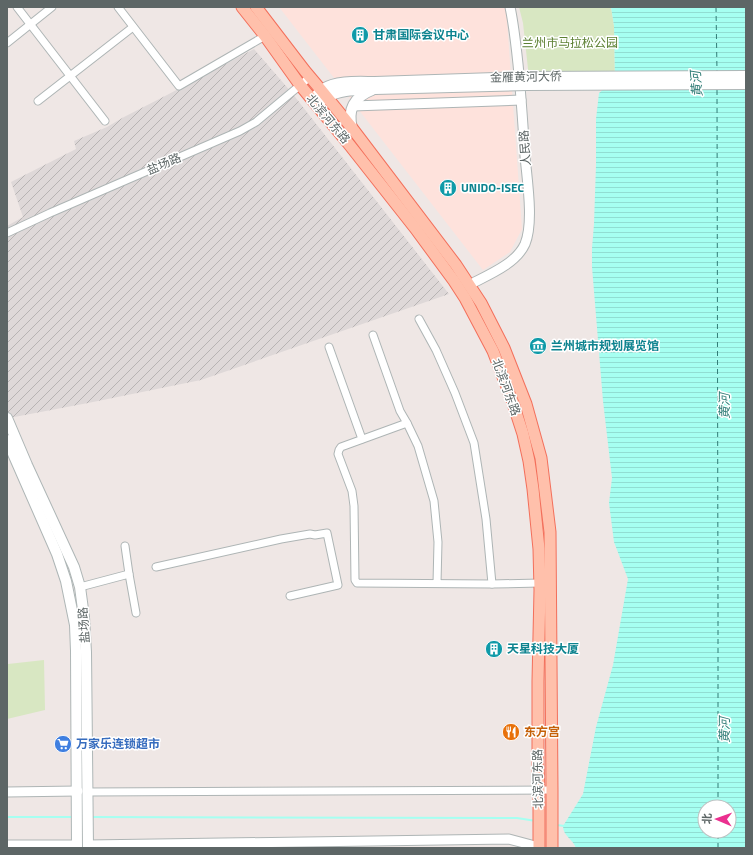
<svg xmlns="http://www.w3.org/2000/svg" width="753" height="855" viewBox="0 0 753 855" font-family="'Titillium Web','Noto Sans SC',sans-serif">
	<defs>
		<pattern id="industrial-furrows" width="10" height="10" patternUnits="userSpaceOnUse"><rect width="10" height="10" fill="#ded8d8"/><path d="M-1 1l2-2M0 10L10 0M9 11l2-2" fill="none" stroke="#b7b3b3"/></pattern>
		<pattern id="water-rules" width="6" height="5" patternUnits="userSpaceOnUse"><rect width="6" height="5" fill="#a6fff1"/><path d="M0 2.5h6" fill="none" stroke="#91ddd2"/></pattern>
	</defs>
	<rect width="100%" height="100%" fill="#efe7e5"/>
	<polygon fill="#fee2dc" points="279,7 506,7 522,229 510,252 483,270"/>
	<polygon fill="url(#industrial-furrows)" points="254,49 292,93 449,294 201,380 88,403 9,418 7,412 7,226 23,217 11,182 76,149 74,141 107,127 124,117 167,95"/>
	<g fill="#d8e7c2">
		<polygon points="519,7 611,7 614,26 615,80 529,78 523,23"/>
		<polygon points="44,660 45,710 7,719 8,664"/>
	</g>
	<path fill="url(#water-rules)" fill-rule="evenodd" d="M611,7H746V848H576C573,839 563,836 563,826L583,794L596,727L613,665L628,579L614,542L609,503L612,478L603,401L592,267V248L594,224L596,165V119L599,93L615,80L614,26ZM705,807H729V831H705Z"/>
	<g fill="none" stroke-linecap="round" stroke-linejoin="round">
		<g stroke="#a6fff1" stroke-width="2">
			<polyline points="7,817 74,817"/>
			<polyline points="90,817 517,818 536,821"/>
			<polyline points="556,825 565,826"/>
		</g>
		<g stroke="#317d77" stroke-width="1" stroke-dasharray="5 4" stroke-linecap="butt">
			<polyline points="716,7 717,72"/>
			<polyline points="717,90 718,611 718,807"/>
			<polyline points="718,848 718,831"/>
		</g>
		<defs>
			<g id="minor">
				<polyline points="17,7 105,121"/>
				<polyline points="118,7 179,86 265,36"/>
				<polyline points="7,43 52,7"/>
				<polyline points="38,101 133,27"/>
				<polyline points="7,233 50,213 240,131 256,122 310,77"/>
				<polyline points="419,319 436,350 455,393 474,443 486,519 492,584"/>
				<polyline points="373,335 400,411 407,423"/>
				<polyline points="329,347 362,439"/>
				<polyline points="125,546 129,574"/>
				<polyline points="156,567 281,539 310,534 315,535 327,533 338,585 290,596"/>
				<polyline points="437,583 438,542 434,501 418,446 407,423 341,447 339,450 338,454 352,491 354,506 355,580 357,583 492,584 540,583"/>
				<polyline points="80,587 129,574 136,613"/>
				<polyline points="87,792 552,790"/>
			</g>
			<g id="tertiary">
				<polyline points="353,106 521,100"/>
				<path d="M469,285C488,275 516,264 525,244C534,222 527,180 525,156C523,125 521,95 518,64C516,45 514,26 510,7"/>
				<polyline points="7,792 78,791"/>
				<polyline points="7,845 77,845"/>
				<polyline points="88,845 509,839 539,847"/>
			</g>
			<g id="secondary">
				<path d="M312,100C316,96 319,92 323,89C337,80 360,82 375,82"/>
				<path d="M317,105C320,103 323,99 327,97C341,89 359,90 375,89"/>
				<path d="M352,128C347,110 354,97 372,90"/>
				<polyline points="7,418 27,465 74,567 80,587 84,617 86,652 88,848"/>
				<polyline points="7,440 57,554 66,581 75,625 76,651 77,848"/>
			</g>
			<g id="primary">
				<polyline points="242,7 265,36 300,85 348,143 415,228 454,281 465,298 493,351 512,400 523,434 529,461 533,489 539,549 540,590 538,681 538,764 539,790 539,848"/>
				<polyline points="256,7 305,71 321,90 352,128 456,265 481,303 504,348 526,404 541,458 550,532 552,790 552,848"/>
			</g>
		</defs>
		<use href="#minor" stroke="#aeb5b5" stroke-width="9"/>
		<use href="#tertiary" stroke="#aeb5b5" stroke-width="11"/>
		<use href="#secondary" stroke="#aeb6b6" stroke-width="12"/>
		<use href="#primary" stroke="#f36f5b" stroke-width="13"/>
		<use href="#minor" stroke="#fff" stroke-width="7"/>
		<use href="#tertiary" stroke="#fff" stroke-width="9"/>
		<use href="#secondary" stroke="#fff" stroke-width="10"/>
		<use href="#primary" stroke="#ffc0ab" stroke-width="11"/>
		<defs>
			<g id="secondary-bridge">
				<polyline points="375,82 527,77 746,76"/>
				<polyline points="375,89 527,85 746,84"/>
			</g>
		</defs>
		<use href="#secondary-bridge" stroke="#aeb6b6" stroke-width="12" stroke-linecap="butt"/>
		<use href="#secondary-bridge" stroke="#fff" stroke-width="10"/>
	</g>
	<defs>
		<symbol id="building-disc" viewBox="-11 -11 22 22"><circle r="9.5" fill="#0f9aa8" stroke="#fff"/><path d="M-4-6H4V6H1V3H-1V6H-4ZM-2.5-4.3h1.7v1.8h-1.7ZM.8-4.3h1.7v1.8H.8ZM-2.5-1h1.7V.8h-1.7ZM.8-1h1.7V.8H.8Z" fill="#fff"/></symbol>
		<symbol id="museum-disc" viewBox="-11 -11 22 22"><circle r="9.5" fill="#0f9aa8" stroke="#fff"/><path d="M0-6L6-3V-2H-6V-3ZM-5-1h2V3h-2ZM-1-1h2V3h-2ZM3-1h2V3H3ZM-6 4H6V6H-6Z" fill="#fff"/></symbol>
		<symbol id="restaurant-disc" viewBox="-11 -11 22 22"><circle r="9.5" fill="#e8710a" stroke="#fff"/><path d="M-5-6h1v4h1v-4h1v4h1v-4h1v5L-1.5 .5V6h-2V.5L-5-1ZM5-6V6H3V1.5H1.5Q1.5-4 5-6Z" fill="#fff"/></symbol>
		<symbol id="supermarket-disc" viewBox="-11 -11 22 22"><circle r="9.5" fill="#3f7fe0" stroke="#fff"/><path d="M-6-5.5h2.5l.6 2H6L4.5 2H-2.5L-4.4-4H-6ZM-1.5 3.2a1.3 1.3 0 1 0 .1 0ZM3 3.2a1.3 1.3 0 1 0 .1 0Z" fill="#fff"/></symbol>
	</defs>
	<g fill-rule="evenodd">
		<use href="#building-disc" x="350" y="25" width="20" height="20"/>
		<use href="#building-disc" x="438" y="178" width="20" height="20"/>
		<use href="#museum-disc" x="528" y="336" width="20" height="20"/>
		<use href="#building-disc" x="484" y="639" width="20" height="20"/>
		<use href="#restaurant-disc" x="501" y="722" width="20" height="20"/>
		<use href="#supermarket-disc" x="53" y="734" width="20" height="20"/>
	</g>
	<g text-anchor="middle" stroke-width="3" stroke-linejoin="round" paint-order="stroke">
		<g font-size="12" font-weight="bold" fill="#0d838f" stroke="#fff" text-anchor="start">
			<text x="373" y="39">甘肃国际会议中心</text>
			<text x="461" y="192">UNIDO-ISEC</text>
			<text x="551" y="350">兰州城市规划展览馆</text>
			<text x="507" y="653">天星科技大厦</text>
		</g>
		<g font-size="12" fill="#5c8032" stroke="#fff">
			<text x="570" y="47">兰州市马拉松公园</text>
		</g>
		<g font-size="12" fill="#5d6666" stroke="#fff">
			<text transform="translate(526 77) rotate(-1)" y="4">金雁黄河大侨</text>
			<text transform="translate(328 119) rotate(50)" y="4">北滨河东路</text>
			<text transform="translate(525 148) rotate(-94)" y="4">人民路</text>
			<text transform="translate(164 164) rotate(-23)" y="4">盐场路</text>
			<text transform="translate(506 387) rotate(70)" y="4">北滨河东路</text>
			<text transform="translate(84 625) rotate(-94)" y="4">盐场路</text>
			<text transform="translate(538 779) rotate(-91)" y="4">北滨河东路</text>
		</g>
		<g font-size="12" font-weight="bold" fill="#c56008" stroke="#fff" text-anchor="start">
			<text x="524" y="736">东方宫</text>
		</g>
		<g font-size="12" font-weight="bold" fill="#366cbe" stroke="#fff" text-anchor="start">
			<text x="76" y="748">万家乐连锁超市</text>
		</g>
		<g font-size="13" font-style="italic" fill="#317d77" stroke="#fff">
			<text transform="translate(696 84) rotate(-95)" y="5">黄河</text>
			<text transform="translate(724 406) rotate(-90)" y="5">黄河</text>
			<text transform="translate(724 730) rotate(-90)" y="5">黄河</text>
		</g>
	</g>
	<rect width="753" height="855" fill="none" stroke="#5d6666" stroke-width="16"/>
	<g transform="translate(717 819) rotate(272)"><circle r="19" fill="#ffffff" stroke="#bec2c2"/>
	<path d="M0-3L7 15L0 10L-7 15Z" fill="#eb308f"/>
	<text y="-6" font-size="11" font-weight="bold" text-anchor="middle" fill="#5d6666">北</text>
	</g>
</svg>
